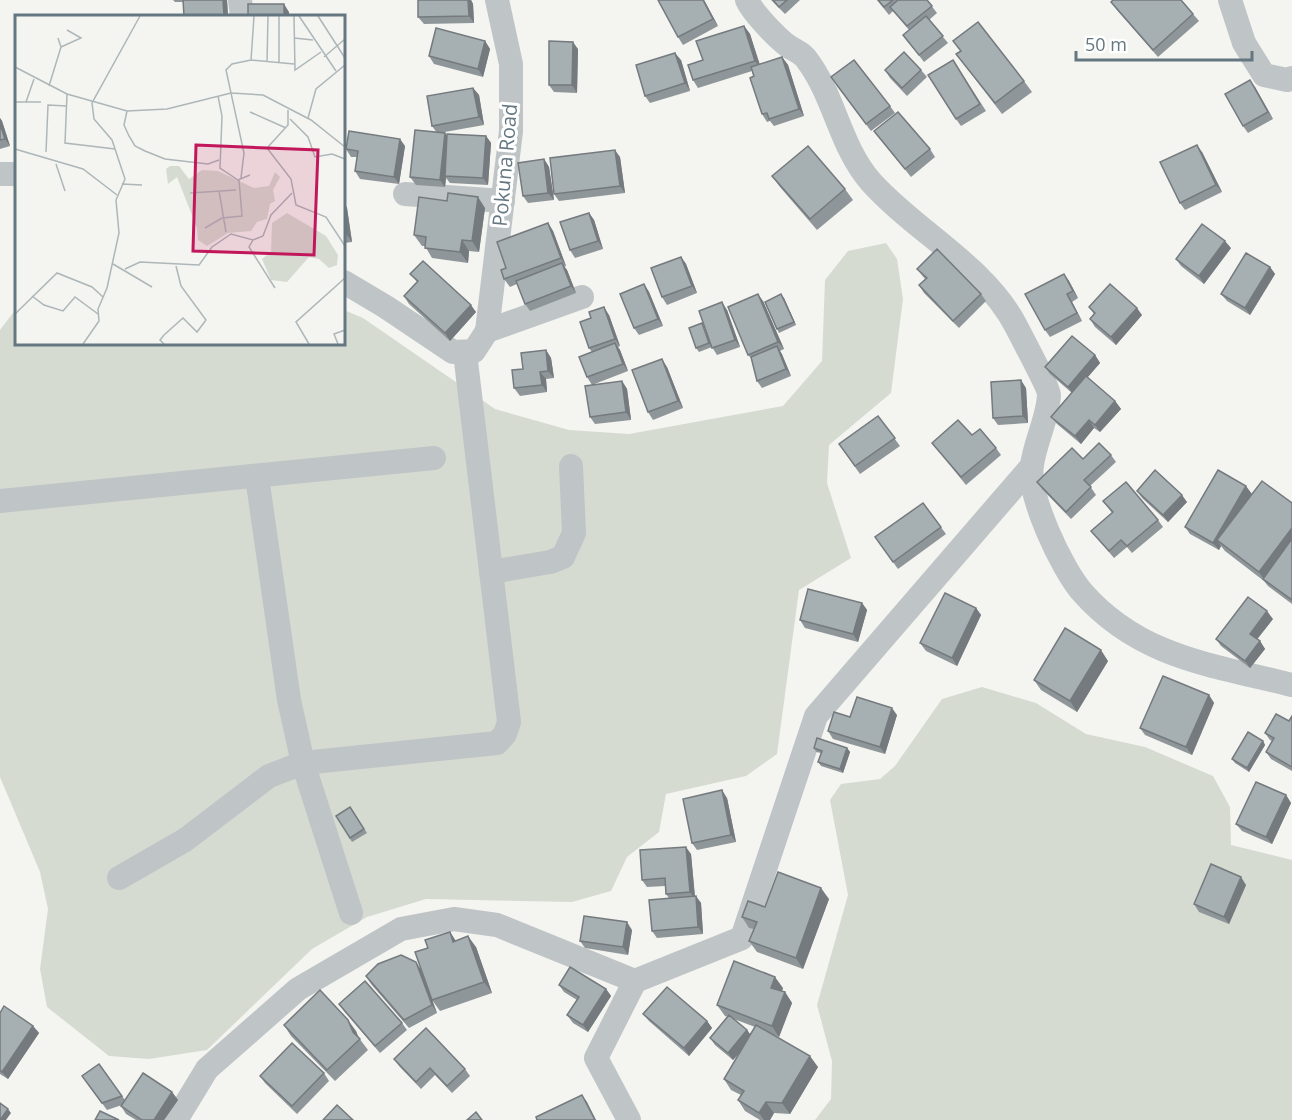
<svg xmlns="http://www.w3.org/2000/svg" width="1292" height="1120" viewBox="0 0 1292 1120" font-family="'Open Sans',sans-serif">
	<rect width="100%" height="100%" fill="#f4f4f0"/>
	<g fill="#d6dbd1">
		<polygon points="886,243 897,259 903,299 891,393 829,445 827,483 851,558 799,590 777,754 746,776 666,794 659,832 627,857 611,891 572,902 426,899 367,917 312,949 207,1050 149,1059 109,1056 47,1007 40,969 48,909 40,872 0,777 0,330 16,309 16,344 344,344 344,310 363,318 495,409 569,430 629,434 783,406 822,361 825,280 848,251"/>
		<polygon points="982,687 1036,703 1086,734 1145,747 1213,776 1230,807 1231,845 1292,860 1292,1120 815,1120 831,1099 832,1061 817,1005 848,895 830,800 841,784 880,779 895,766 942,699"/>
	</g>
	<g fill="none" stroke-linecap="round" stroke-linejoin="round">
		<g stroke="#bfc4c6" stroke-width="24">
			<polyline points="240,0 242,16"/>
			<path d="M747,0C752,12 777,38 788,46C795,51 802,52 807,60C835,97 840,147 871,182C916,232 985,266 1016,326C1021,336 1049,388 1049,395C1048,418 1035,442 1032,465C1027,495 1062,569 1082,592C1140,658 1213,665 1292,685"/>
			<polyline points="1230,0 1244,43 1264,75 1287,80 1292,78"/>
			<polyline points="0,174 16,174"/>
			<polyline points="405,194 503,201"/>
			<polyline points="344,282 386,307 453,352 474,351 487,331 582,297"/>
			<polyline points="487,331 511,131 511,64 497,0"/>
			<polyline points="257,477 289,700 303,763 351,913"/>
			<polyline points="0,501 434,458"/>
			<polyline points="491,572 550,562 563,557 574,533 571,466"/>
			<polyline points="119,878 185,840 269,776 303,763 497,743 505,734 509,722 465,353"/>
			<polyline points="176,1120 207,1069 298,989 401,929 454,919 497,925 635,981 742,938 816,716 1031,467"/>
			<polyline points="629,1120 596,1058 635,981"/>
		</g>
	</g>
	<g fill="#8f9699" fill-rule="evenodd">
		<polygon points="173,0 227,0 228,16 184,16 183,2 175,2"/>
		<polygon points="418,0 471,0 473,4 474,23 424,24 418,17"/>
		<polygon points="704,0 718,26 683,45 678,37"/>
		<polygon points="771,0 800,0 785,14"/>
		<polygon points="877,0 927,0 937,13 929,20 948,43 924,62 903,35 909,30 893,11 889,15"/>
		<polygon points="1111,2 1193,14 1199,21 1158,57 1116,9"/>
		<polygon points="744,26 750,34 759,65 782,57 788,65 804,116 774,126 770,121 767,122 762,114 752,71 698,88 693,80 703,60"/>
		<polygon points="485,41 490,49 483,77 434,64 429,56"/>
		<polygon points="578,49 577,93 554,92 549,85"/>
		<polygon points="956,54 1024,81 1032,92 1002,114"/>
		<polygon points="681,60 690,91 650,103 645,96"/>
		<polygon points="953,60 986,111 961,126 956,119"/>
		<polygon points="885,70 921,70 927,77 907,96 890,78"/>
		<polygon points="836,85 890,106 895,113 871,131"/>
		<polygon points="1255,87 1273,119 1248,133 1243,126"/>
		<polygon points="473,88 479,95 484,125 439,133 445,133 447,137 486,136 491,143 488,185 450,183 446,178 445,187 416,185 410,177 437,133 432,126"/>
		<polygon points="0,118 2,121 10,146 0,149"/>
		<polygon points="874,131 930,149 935,157 911,177"/>
		<polygon points="405,146 399,184 360,179 355,171 357,157 351,157 346,149"/>
		<polygon points="1202,152 1222,192 1185,210 1180,203"/>
		<polygon points="620,157 625,193 559,201 554,194"/>
		<polygon points="544,159 549,167 554,200 528,203 523,196"/>
		<polygon points="772,176 845,189 853,200 817,230 780,187"/>
		<polygon points="344,202 347,208 352,242 344,243"/>
		<polygon points="485,208 479,252 469,251 468,263 432,258 425,246 422,246 414,235"/>
		<polygon points="589,213 594,220 603,249 575,258 570,250"/>
		<polygon points="548,223 553,231 566,266 564,267 567,270 576,293 530,311 525,304 517,284 510,287 504,279 506,268"/>
		<polygon points="1231,248 1204,284 1181,266 1176,259"/>
		<polygon points="681,257 686,264 697,293 667,305 662,297"/>
		<polygon points="1270,267 1275,274 1250,315 1227,301 1221,294"/>
		<polygon points="917,269 981,294 986,301 959,328 924,293 919,285 925,279"/>
		<polygon points="410,274 476,312 450,341 409,304 404,296 417,282"/>
		<polygon points="1064,274 1069,281 1078,298 1072,302 1082,321 1050,337 1045,330"/>
		<polygon points="644,284 649,292 663,326 639,335 634,328"/>
		<polygon points="784,298 796,325 779,333 777,329"/>
		<polygon points="763,301 784,349 780,351 791,376 762,388 757,381 751,358 748,355"/>
		<polygon points="1089,307 1142,315 1116,345 1095,327 1090,319 1094,314"/>
		<polygon points="727,310 740,347 717,355 712,347 699,352 696,348"/>
		<polygon points="609,315 620,346 618,347 620,350 628,371 592,385 587,377 592,352 589,348"/>
		<polygon points="546,350 551,358 554,378 546,379 547,392 520,396 514,388 523,369"/>
		<polygon points="1095,355 1100,363 1087,378 1115,401 1121,409 1100,432 1094,428 1081,444 1057,424 1051,417 1072,393 1050,374 1045,367"/>
		<polygon points="667,367 683,408 653,420 648,412"/>
		<polygon points="622,381 627,389 631,420 595,424 590,417"/>
		<polygon points="1026,388 1028,423 998,425 993,418"/>
		<polygon points="878,416 900,446 860,474 839,444"/>
		<polygon points="972,435 996,448 1001,455 966,485 932,443"/>
		<polygon points="1111,455 1116,462 1090,486 1096,495 1071,519 1042,489 1037,482 1083,459"/>
		<polygon points="1137,491 1187,502 1168,522 1142,498"/>
		<polygon points="1252,494 1248,499 1292,503 1292,604 1268,586 1264,581 1225,551 1221,546 1219,550 1190,534 1185,527"/>
		<polygon points="1103,501 1158,520 1163,527 1132,553 1127,547 1114,558 1091,531 1112,513"/>
		<polygon points="923,503 946,534 898,569 875,537"/>
		<polygon points="862,603 867,610 858,642 805,628 800,620"/>
		<polygon points="976,608 981,615 957,666 926,651 920,643"/>
		<polygon points="1273,619 1257,639 1260,641 1265,649 1250,668 1221,646 1216,639"/>
		<polygon points="1108,661 1077,712 1041,690 1034,680"/>
		<polygon points="1209,695 1214,703 1192,755 1145,735 1140,728"/>
		<polygon points="897,715 885,754 833,739 828,731"/>
		<polygon points="1292,716 1292,771 1271,759 1266,752 1272,741 1270,740 1265,733 1289,721"/>
		<polygon points="1263,741 1265,745 1249,772 1235,763 1232,759"/>
		<polygon points="814,748 847,748 850,752 843,773 821,766 818,762 821,753 816,752"/>
		<polygon points="1286,795 1291,803 1272,844 1242,831 1236,824"/>
		<polygon points="727,798 736,842 697,850 692,843"/>
		<polygon points="350,807 367,833 352,842 336,816"/>
		<polygon points="691,854 695,896 701,903 703,934 657,938 652,931 669,898 666,894 665,886 647,887 642,880"/>
		<polygon points="1246,885 1229,924 1199,912 1194,904"/>
		<polygon points="829,899 803,969 757,952 749,941 754,929 749,928 742,917 765,907"/>
		<polygon points="632,930 628,955 585,948 580,941"/>
		<polygon points="450,932 456,941 476,947 492,993 440,1011 432,1000 428,948"/>
		<polygon points="416,962 421,970 437,1013 409,1028 371,984 366,976"/>
		<polygon points="559,985 606,989 611,996 588,1032 573,1023 567,1015 577,1000 564,992"/>
		<path d="M783,988L782,991L785,992L792,1003L779,1037L771,1034L818,1067L790,1114L774,1113L770,1120H760L745,1111L738,1100L741,1095L731,1090L724,1079L739,1054L733,1060L715,1045L710,1038L728,1017L725,1016L717,1005ZM734,1019L755,1027L750,1034L747,1030Z"/>
		<polygon points="339,1004 402,1023 407,1030 380,1053 344,1011"/>
		<polygon points="0,1013 33,1026 39,1033 8,1079 0,1074"/>
		<polygon points="643,1014 707,1021 712,1028 689,1056 649,1021"/>
		<polygon points="284,1025 356,1031 359,1038 368,1050 335,1081 291,1036"/>
		<polygon points="394,1059 465,1069 470,1076 452,1093 435,1075 421,1089 399,1066"/>
		<polygon points="99,1064 125,1100 172,1092 178,1100 164,1120 136,1120 126,1114 121,1106 122,1105 107,1110 82,1076"/>
		<polygon points="324,1073 329,1081 297,1114 265,1083 260,1076"/>
	</g>
	<g fill="#747a7d">
		<polygon points="223,0 227,0 228,16 224,16"/>
		<polygon points="468,0 471,0 473,4 474,23 469,16"/>
		<polygon points="703,0 704,0 718,26 713,19"/>
		<polygon points="284,4 289,12 289,16 284,16"/>
		<polygon points="744,26 750,34 761,68 755,61"/>
		<polygon points="485,41 490,49 483,77 478,69"/>
		<polygon points="573,42 578,49 577,93 572,85"/>
		<polygon points="675,53 681,60 690,91 685,83"/>
		<polygon points="782,57 788,65 804,116 799,109"/>
		<polygon points="1250,80 1255,87 1273,119 1268,112"/>
		<polygon points="473,88 479,95 484,125 479,117"/>
		<polygon points="0,118 2,121 10,146 5,139 0,124"/>
		<polygon points="445,133 450,141 445,176 446,178 445,187 440,180"/>
		<polygon points="486,136 491,143 488,185 483,178"/>
		<polygon points="400,139 405,146 399,184 394,177"/>
		<polygon points="1197,145 1202,152 1222,192 1216,185"/>
		<polygon points="615,150 620,157 625,193 620,186"/>
		<polygon points="544,159 549,167 554,200 548,193"/>
		<polygon points="478,197 485,208 479,252 472,241"/>
		<polygon points="344,202 347,208 352,242 344,231"/>
		<polygon points="589,213 594,220 603,249 598,241"/>
		<polygon points="548,223 553,231 566,266 561,258"/>
		<polygon points="462,240 469,251 468,263 460,252"/>
		<polygon points="1225,241 1231,248 1204,284 1199,276"/>
		<polygon points="681,257 686,264 697,293 692,286"/>
		<polygon points="562,263 567,270 576,293 571,286"/>
		<polygon points="1270,267 1275,274 1250,315 1245,308"/>
		<polygon points="1064,274 1069,281 1078,298 1073,291"/>
		<polygon points="644,284 649,292 663,326 658,319"/>
		<polygon points="758,294 763,301 784,349 778,342"/>
		<polygon points="781,294 784,298 796,325 794,322"/>
		<polygon points="1067,294 1072,302 1082,321 1077,313"/>
		<polygon points="722,302 727,310 740,347 735,340"/>
		<polygon points="471,305 476,312 450,341 445,333"/>
		<polygon points="604,307 609,315 620,346 615,339"/>
		<polygon points="1137,308 1142,315 1116,345 1111,337"/>
		<polygon points="615,343 620,350 628,371 623,364"/>
		<polygon points="777,346 782,354 791,376 786,369"/>
		<polygon points="546,350 551,358 554,378 548,371"/>
		<polygon points="1095,355 1100,363 1073,394 1068,387"/>
		<polygon points="662,359 667,367 683,408 678,401"/>
		<polygon points="540,372 546,379 547,392 542,385"/>
		<polygon points="1021,380 1026,388 1028,423 1023,416"/>
		<polygon points="622,381 627,389 631,420 626,412"/>
		<polygon points="1115,401 1121,409 1100,432 1095,425"/>
		<polygon points="1089,420 1094,428 1081,444 1075,436"/>
		<polygon points="1246,486 1252,494 1222,544 1217,540 1221,546 1219,550 1213,543"/>
		<polygon points="1182,495 1187,502 1168,522 1163,515"/>
		<polygon points="1292,528 1292,549 1265,581 1259,572"/>
		<polygon points="862,603 867,610 858,642 853,634"/>
		<polygon points="976,608 981,615 957,666 952,658"/>
		<polygon points="1267,611 1273,619 1255,642 1250,634"/>
		<polygon points="1260,641 1265,649 1250,668 1245,661"/>
		<polygon points="1101,650 1108,661 1077,712 1070,701"/>
		<polygon points="1209,695 1214,703 1192,755 1186,747"/>
		<polygon points="892,708 897,715 885,754 880,747"/>
		<polygon points="1263,741 1265,745 1249,772 1247,768"/>
		<polygon points="847,748 850,752 843,773 840,769"/>
		<polygon points="722,790 727,798 736,842 731,835"/>
		<polygon points="1286,795 1291,803 1272,844 1266,837"/>
		<polygon points="686,847 691,854 695,899 690,892"/>
		<polygon points="1241,877 1246,885 1229,924 1224,917"/>
		<polygon points="821,888 829,899 803,969 796,958"/>
		<polygon points="696,896 701,903 703,934 698,927"/>
		<polygon points="627,922 632,930 628,955 623,947"/>
		<polygon points="450,932 457,943 453,942"/>
		<polygon points="468,936 476,947 492,993 484,982"/>
		<polygon points="416,962 421,970 437,1013 432,1005"/>
		<polygon points="775,977 783,988 779,998 771,988"/>
		<polygon points="606,989 611,996 588,1032 583,1025"/>
		<polygon points="785,992 792,1003 779,1037 772,1026"/>
		<polygon points="348,1020 356,1031 359,1040 353,1032"/>
		<polygon points="707,1021 712,1028 689,1056 684,1048"/>
		<polygon points="33,1026 39,1033 8,1079 2,1072"/>
		<polygon points="747,1030 752,1037 733,1060 728,1053"/>
		<polygon points="810,1056 818,1067 790,1114 782,1103"/>
		<polygon points="172,1092 178,1100 164,1120 154,1120"/>
		<polygon points="582,1095 587,1102 596,1120 595,1120"/>
		<polygon points="766,1102 774,1113 770,1120 764,1120 759,1113"/>
		<polygon points="8,1109 11,1113 6,1120 0,1120"/>
	</g>
	<g fill="#a6afb2" stroke="#747a7d" stroke-width="1.5">
		<polygon points="183,0 223,0 224,16 184,16"/>
		<polygon points="418,0 468,0 469,16 418,17"/>
		<polygon points="658,0 703,0 713,19 678,37"/>
		<polygon points="773,0 787,0 779,7"/>
		<polygon points="878,0 893,0 884,7"/>
		<polygon points="898,0 927,0 932,6 907,26 890,7"/>
		<polygon points="1113,0 1181,0 1193,14 1153,50 1111,2"/>
		<rect x="248" y="4" width="36" height="12"/>
		<polygon points="926,16 943,36 919,55 903,35"/>
		<polygon points="978,22 1024,81 995,103 956,54 961,51 953,41"/>
		<polygon points="744,26 755,61 693,80 688,65 703,60 696,41"/>
		<polygon points="436,28 485,41 478,69 429,56"/>
		<polygon points="549,41 573,42 572,85 549,85"/>
		<polygon points="904,52 921,70 902,88 885,70"/>
		<polygon points="675,53 685,83 645,96 636,65"/>
		<polygon points="782,57 799,109 769,119 767,113 762,114 750,78 754,76 751,67"/>
		<polygon points="854,60 890,106 866,124 831,77"/>
		<polygon points="953,60 980,104 956,119 928,75"/>
		<polygon points="1250,80 1268,112 1243,126 1225,94"/>
		<polygon points="473,88 479,117 432,126 427,96"/>
		<polygon points="898,112 930,149 905,169 874,131"/>
		<polygon points="0,124 5,139 0,140"/>
		<polygon points="415,130 445,133 440,180 410,177"/>
		<polygon points="349,131 400,139 394,177 355,171 358,151 346,149"/>
		<polygon points="447,134 486,136 483,178 445,176"/>
		<polygon points="1197,145 1216,185 1180,203 1160,162"/>
		<polygon points="808,146 845,189 810,219 772,176"/>
		<polygon points="615,150 620,186 554,194 550,158"/>
		<polygon points="544,159 548,193 523,196 518,163"/>
		<polygon points="448,193 478,197 472,241 462,240 460,252 425,248 426,237 414,235 419,197 447,201"/>
		<polygon points="589,213 598,241 570,250 560,222"/>
		<polygon points="548,223 561,258 504,279 501,270 506,268 497,242"/>
		<polygon points="1202,224 1225,241 1199,276 1176,259"/>
		<polygon points="937,249 981,294 953,321 919,285 927,278 917,269"/>
		<polygon points="1246,253 1270,267 1245,308 1221,294"/>
		<polygon points="681,257 692,286 662,297 651,268"/>
		<polygon points="423,261 471,305 445,333 404,296 418,281 410,274"/>
		<polygon points="562,263 571,286 525,304 516,281"/>
		<polygon points="1064,274 1073,291 1067,294 1077,313 1045,330 1025,294"/>
		<polygon points="644,284 658,319 634,328 620,294"/>
		<polygon points="1110,284 1137,308 1111,337 1090,319 1095,313 1089,307"/>
		<polygon points="758,294 778,342 748,355 728,307"/>
		<polygon points="781,294 794,322 777,329 765,302"/>
		<polygon points="722,302 735,340 712,348 699,311"/>
		<polygon points="604,307 615,339 589,348 580,322 591,318 589,312"/>
		<polygon points="702,323 709,343 696,348 689,328"/>
		<polygon points="1072,336 1095,355 1068,387 1045,367"/>
		<polygon points="615,343 623,364 587,377 579,357"/>
		<polygon points="777,346 786,369 757,381 751,357"/>
		<polygon points="546,350 548,371 540,372 542,385 514,388 512,370 523,369 521,353"/>
		<polygon points="662,359 678,401 648,412 632,370"/>
		<polygon points="1086,376 1115,401 1095,425 1089,420 1075,436 1051,417"/>
		<polygon points="1021,380 1023,416 993,418 991,382"/>
		<polygon points="622,381 626,412 590,417 585,386"/>
		<polygon points="878,416 895,438 855,466 839,444"/>
		<polygon points="958,420 972,435 980,429 996,448 961,477 932,443"/>
		<polygon points="1099,443 1111,455 1084,480 1091,487 1066,512 1037,482 1072,448 1083,459"/>
		<polygon points="1155,470 1182,495 1163,515 1137,491"/>
		<polygon points="1218,470 1246,486 1213,543 1185,527"/>
		<polygon points="1262,481 1292,503 1292,528 1259,572 1217,540"/>
		<polygon points="1126,482 1158,520 1127,546 1121,540 1109,551 1091,531 1113,512 1103,501"/>
		<polygon points="923,503 941,527 893,562 875,537"/>
		<polygon points="1291,540 1292,541 1292,600 1263,579"/>
		<polygon points="808,589 862,603 853,634 800,620"/>
		<polygon points="945,593 976,608 952,658 920,643"/>
		<polygon points="1248,597 1267,611 1250,634 1260,641 1245,661 1216,639"/>
		<polygon points="1065,628 1101,650 1070,701 1034,680"/>
		<polygon points="1163,676 1209,695 1186,747 1140,728"/>
		<polygon points="857,697 892,708 880,747 828,731 834,712 850,717"/>
		<polygon points="1276,714 1289,721 1292,716 1292,767 1266,752 1274,738 1265,733"/>
		<polygon points="1248,732 1263,741 1247,768 1232,759"/>
		<polygon points="817,738 847,748 840,769 818,762 822,751 814,748"/>
		<polygon points="1256,782 1286,795 1266,837 1236,824"/>
		<polygon points="722,790 731,835 692,843 683,799"/>
		<polygon points="350,807 364,829 350,838 336,816"/>
		<polygon points="686,847 690,892 666,894 665,878 642,880 640,850"/>
		<polygon points="1211,864 1241,877 1224,917 1194,904"/>
		<polygon points="778,872 821,888 796,958 749,941 757,922 742,917 748,901 765,907"/>
		<polygon points="696,896 698,927 652,931 649,900"/>
		<polygon points="584,916 627,922 623,947 580,941"/>
		<polygon points="450,932 453,942 468,936 484,982 432,1000 415,952 428,948 425,940"/>
		<polygon points="401,955 416,962 432,1005 404,1020 366,976 378,964"/>
		<polygon points="734,961 775,977 771,988 785,992 772,1026 717,1005"/>
		<polygon points="570,967 606,989 583,1025 567,1015 579,997 559,985"/>
		<polygon points="365,981 402,1023 375,1046 339,1004"/>
		<polygon points="667,987 707,1021 684,1048 643,1014"/>
		<polygon points="320,990 348,1020 353,1032 360,1039 327,1070 284,1025"/>
		<polygon points="4,1006 33,1026 2,1072 0,1070 0,1013"/>
		<polygon points="729,1015 747,1030 728,1053 710,1038"/>
		<polygon points="756,1025 810,1056 782,1103 766,1102 759,1113 738,1100 744,1091 724,1079"/>
		<polygon points="426,1028 465,1069 447,1086 430,1068 416,1082 394,1059"/>
		<polygon points="292,1043 324,1073 292,1106 260,1076"/>
		<polygon points="99,1064 122,1096 102,1103 82,1076"/>
		<polygon points="143,1073 172,1092 154,1120 142,1120 121,1106"/>
		<polygon points="582,1095 595,1120 537,1120 536,1117"/>
		<polygon points="0,1103 8,1109 0,1120"/>
		<polygon points="337,1105 353,1120 323,1120"/>
		<polygon points="100,1111 119,1120 95,1120"/>
		<polygon points="476,1112 482,1120 467,1120"/>
	</g>
	<g text-anchor="middle" stroke-width="6" stroke-linejoin="round" paint-order="stroke">
		<g font-size="20" fill="#647780" stroke="#fff">
			<text transform="translate(505 165) rotate(-85)" y="7">Pokuna Road</text>
		</g>
	</g>
	<g transform="translate(15 15)">
		<rect width="330" height="330" fill="#f4f4f0"/>
		<path d="M155,151H164L174,164L187,155L203,156L239,173L254,171L260,157L265,162L258,175L260,186L255,189L252,204L242,207L236,216L213,218L192,231L183,225L182,213L162,162L153,169L151,154ZM272,198L311,221L323,240L322,250L314,253L304,244L294,242L272,267L256,265L247,244L256,237L257,208Z" fill="#d6dbd1"/>
		<path fill="none" stroke="#adb7b9" stroke-width="1.5" d="M279,1L280,55L306,37M284,1L321,56M303,1L330,43M279,23L298,25M46,32L66,23L52,15M309,42L330,24M236,45L239,1M252,47L253,1M264,48V1M0,52L52,79L112,96L152,94L216,78L248,80L296,105L330,132M34,71L46,32L43,23M52,79L50,128L100,134M203,81L207,101L205,153L223,165L235,160M0,87H26M11,87L19,64M273,95V110L252,133L276,164L281,190L311,202L330,231M112,96L109,110L114,121L120,131L130,136L150,144L193,149L204,145M235,97L271,113M293,103L301,74L330,50M275,104L293,122L300,142L317,139L330,144M0,134L68,154L102,180M31,137L33,90L52,91M41,149L50,176M226,163L229,138L211,55L217,49L236,45L279,49M107,169L127,170M204,176L211,217M175,178L221,175M190,213L207,203L227,201L224,165M238,225L234,232L260,273M98,249L137,272M110,254L125,247L184,250L197,232L216,219L238,225L248,221L256,200L277,178M17,281L29,290L48,296L60,282L83,299M0,299L42,258L77,272L88,282M68,329L84,306L83,294L92,273L104,218L101,185L110,164L97,125L79,104L77,88L125,1M149,329L145,325L149,320L168,303L182,317L191,305L166,271L161,251M294,329L281,307L330,263M323,329L319,319L330,315"/>
		<path fill="#c2185b" fill-opacity="0.15" stroke="#c2185b" stroke-width="3" d="M181,130L303,135L299,240L178,236Z"/>
		<rect width="330" height="330" fill="none" stroke="#647780" stroke-width="3"/>
	</g>
	<path d="M1076 51v9h176v-9" fill="none" stroke="#647780" stroke-width="3"/>
	<text x="1085" y="51" font-size="18" fill="#647780" stroke="#ffffff" stroke-width="4.5" paint-order="stroke">50 m</text>
</svg>
